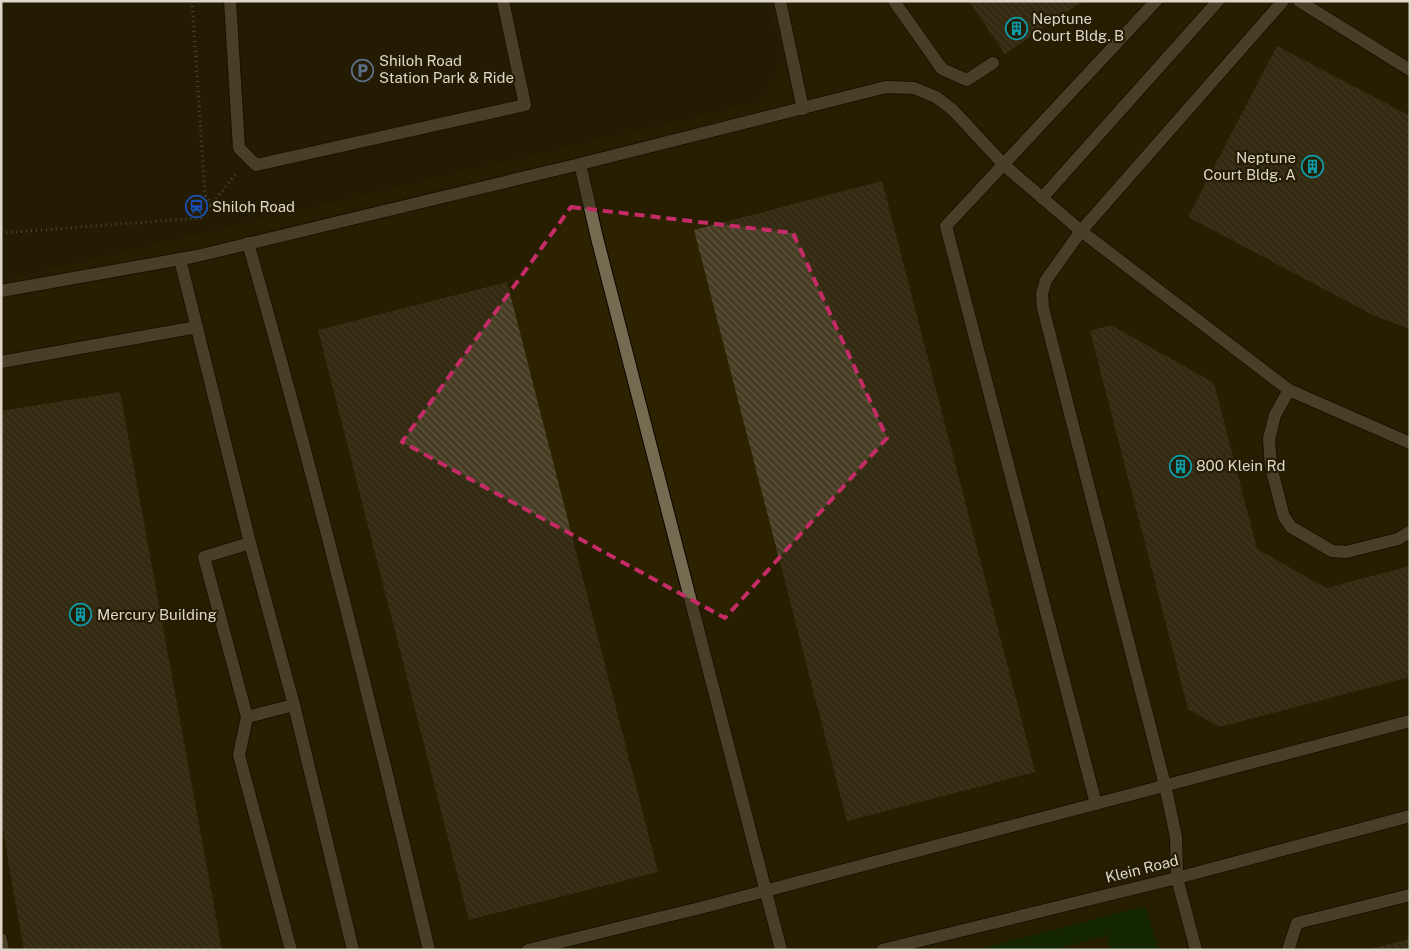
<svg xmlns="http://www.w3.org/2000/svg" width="1411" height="951" viewBox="0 0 1411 951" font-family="'Public Sans',sans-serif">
	<defs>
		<pattern id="building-back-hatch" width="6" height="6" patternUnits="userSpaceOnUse" patternTransform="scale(1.25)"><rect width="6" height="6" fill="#453c22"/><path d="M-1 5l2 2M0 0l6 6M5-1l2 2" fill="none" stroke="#5f5741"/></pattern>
	</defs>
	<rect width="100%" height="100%" fill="#241c03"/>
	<polygon fill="#2c2200" points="769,1 1410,1 1410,950 1,950 1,281 761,102 783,59"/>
	<polygon fill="#023502" points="1145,906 1159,950 1110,950 1107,935 1053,950 975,950"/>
	<g fill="url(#building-back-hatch)">
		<polygon points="969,1 1083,1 1005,54"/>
		<polygon points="1277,46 1410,116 1410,329 1375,316 1188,217"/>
		<polygon points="882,181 1035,772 847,821 694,230"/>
		<polygon points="507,282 658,872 469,920 318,330"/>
		<polygon points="1111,325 1214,383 1257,549 1326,588 1410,566 1410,677 1219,727 1188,709 1090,331"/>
		<polygon points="120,392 222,950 24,950 1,820 1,411"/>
		<polygon points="1410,939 1410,950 1370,950 1370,949"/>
	</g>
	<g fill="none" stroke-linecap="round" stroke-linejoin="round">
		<defs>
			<g id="minor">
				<polyline points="230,1 239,148 256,165 525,105 503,1"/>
				<polyline points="780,1 803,109"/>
				<polyline points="894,1 942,69 967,80 993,63"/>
				<polyline points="1299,1 1410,70"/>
				<polyline points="1042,198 1218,1"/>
				<path d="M248,243C315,477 373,713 429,950"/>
				<polyline points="180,259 250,543 204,557 247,717 239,755 291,950"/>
				<polyline points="1,291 197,256 580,164"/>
				<polyline points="1,362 197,327"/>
				<polyline points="1289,390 1275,415 1269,439 1271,467 1284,517 1291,527 1332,551 1346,552 1398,539 1410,532"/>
				<polyline points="294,705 353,950"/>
				<polyline points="247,717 294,705 250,543"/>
				<polyline points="1096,804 946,226 1156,1"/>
				<polyline points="1,939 3,950"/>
				<polyline points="528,950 708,906 1410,721"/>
				<polyline points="781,950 597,238 580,164 886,87 914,88 936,97 953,110 1004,165 1081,231 1289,390 1410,443"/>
				<polyline points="882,950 1177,878 1410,816"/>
				<polyline points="1196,950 1177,878 1176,837 1165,785 1043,308 1042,294 1046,280 1081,231 1283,1"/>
				<polyline points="1288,950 1297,923 1410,895"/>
			</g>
		</defs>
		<use href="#minor" stroke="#0d0600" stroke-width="14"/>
		<g stroke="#857e6b" stroke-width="3" stroke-dasharray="1 4" stroke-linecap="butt">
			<polyline points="192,1 205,195 212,205"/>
			<polyline points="1,233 201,218 237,172"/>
		</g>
		<use href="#minor" stroke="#746b50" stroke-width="12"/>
	</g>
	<path d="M0 0H1411V951H0ZM571,207L793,233L887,438L725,618L402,442Z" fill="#241c03" fill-opacity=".55" fill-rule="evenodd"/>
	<path fill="none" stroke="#c52b66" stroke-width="4" stroke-dasharray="10 6" stroke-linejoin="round" d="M571,207L793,233L887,438L725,618L402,442Z"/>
	<defs>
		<symbol id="building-ring" viewBox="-11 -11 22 22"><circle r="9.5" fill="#241c03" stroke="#0f9aa8" stroke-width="1.5"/><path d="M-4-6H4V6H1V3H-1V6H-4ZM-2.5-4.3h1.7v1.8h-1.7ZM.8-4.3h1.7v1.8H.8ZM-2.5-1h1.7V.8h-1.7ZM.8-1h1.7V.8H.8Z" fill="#0f9aa8"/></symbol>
		<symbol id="parking-ring" viewBox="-11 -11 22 22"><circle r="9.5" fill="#241c03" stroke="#5c6f8a" stroke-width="1.5"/><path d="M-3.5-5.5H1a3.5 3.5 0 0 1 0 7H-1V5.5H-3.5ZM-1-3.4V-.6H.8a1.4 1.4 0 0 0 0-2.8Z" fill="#5c6f8a"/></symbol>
		<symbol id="station-ring" viewBox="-11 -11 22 22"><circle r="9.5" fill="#241c03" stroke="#1a4fb4" stroke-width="1.5"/><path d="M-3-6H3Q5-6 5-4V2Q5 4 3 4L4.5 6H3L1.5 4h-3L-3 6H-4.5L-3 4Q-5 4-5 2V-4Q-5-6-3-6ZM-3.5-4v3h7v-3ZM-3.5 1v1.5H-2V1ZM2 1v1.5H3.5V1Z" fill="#1a4fb4"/></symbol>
	</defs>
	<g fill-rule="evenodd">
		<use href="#building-ring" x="1004" y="16" width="25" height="25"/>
		<use href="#parking-ring" x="350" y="58" width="25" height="25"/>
		<use href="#building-ring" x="1300" y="154" width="25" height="25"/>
		<use href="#station-ring" x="184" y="194" width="25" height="25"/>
		<use href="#building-ring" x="1168" y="454" width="25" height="25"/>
		<use href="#building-ring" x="68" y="602" width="25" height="25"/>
	</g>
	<g text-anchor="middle" stroke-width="4.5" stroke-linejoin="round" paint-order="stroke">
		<g font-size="15" fill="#ddd8c9" stroke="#241c03" text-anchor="start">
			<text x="1032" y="24">Neptune<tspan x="1032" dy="17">Court Bldg. B</tspan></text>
			<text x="379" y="66">Shiloh Road<tspan x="379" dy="17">Station Park &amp; Ride</tspan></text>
			<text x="1296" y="163" text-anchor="end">Neptune<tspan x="1296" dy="17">Court Bldg. A</tspan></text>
			<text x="212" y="212">Shiloh Road</text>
			<text x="1196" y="471">800 Klein Rd</text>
			<text x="97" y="620">Mercury Building</text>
		</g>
		<g font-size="15" fill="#ddd8c9" stroke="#241c03">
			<text transform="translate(1142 869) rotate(-14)" y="5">Klein Road</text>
		</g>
	</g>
	<rect width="1411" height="951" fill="none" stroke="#ddd8c9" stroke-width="5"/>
</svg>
